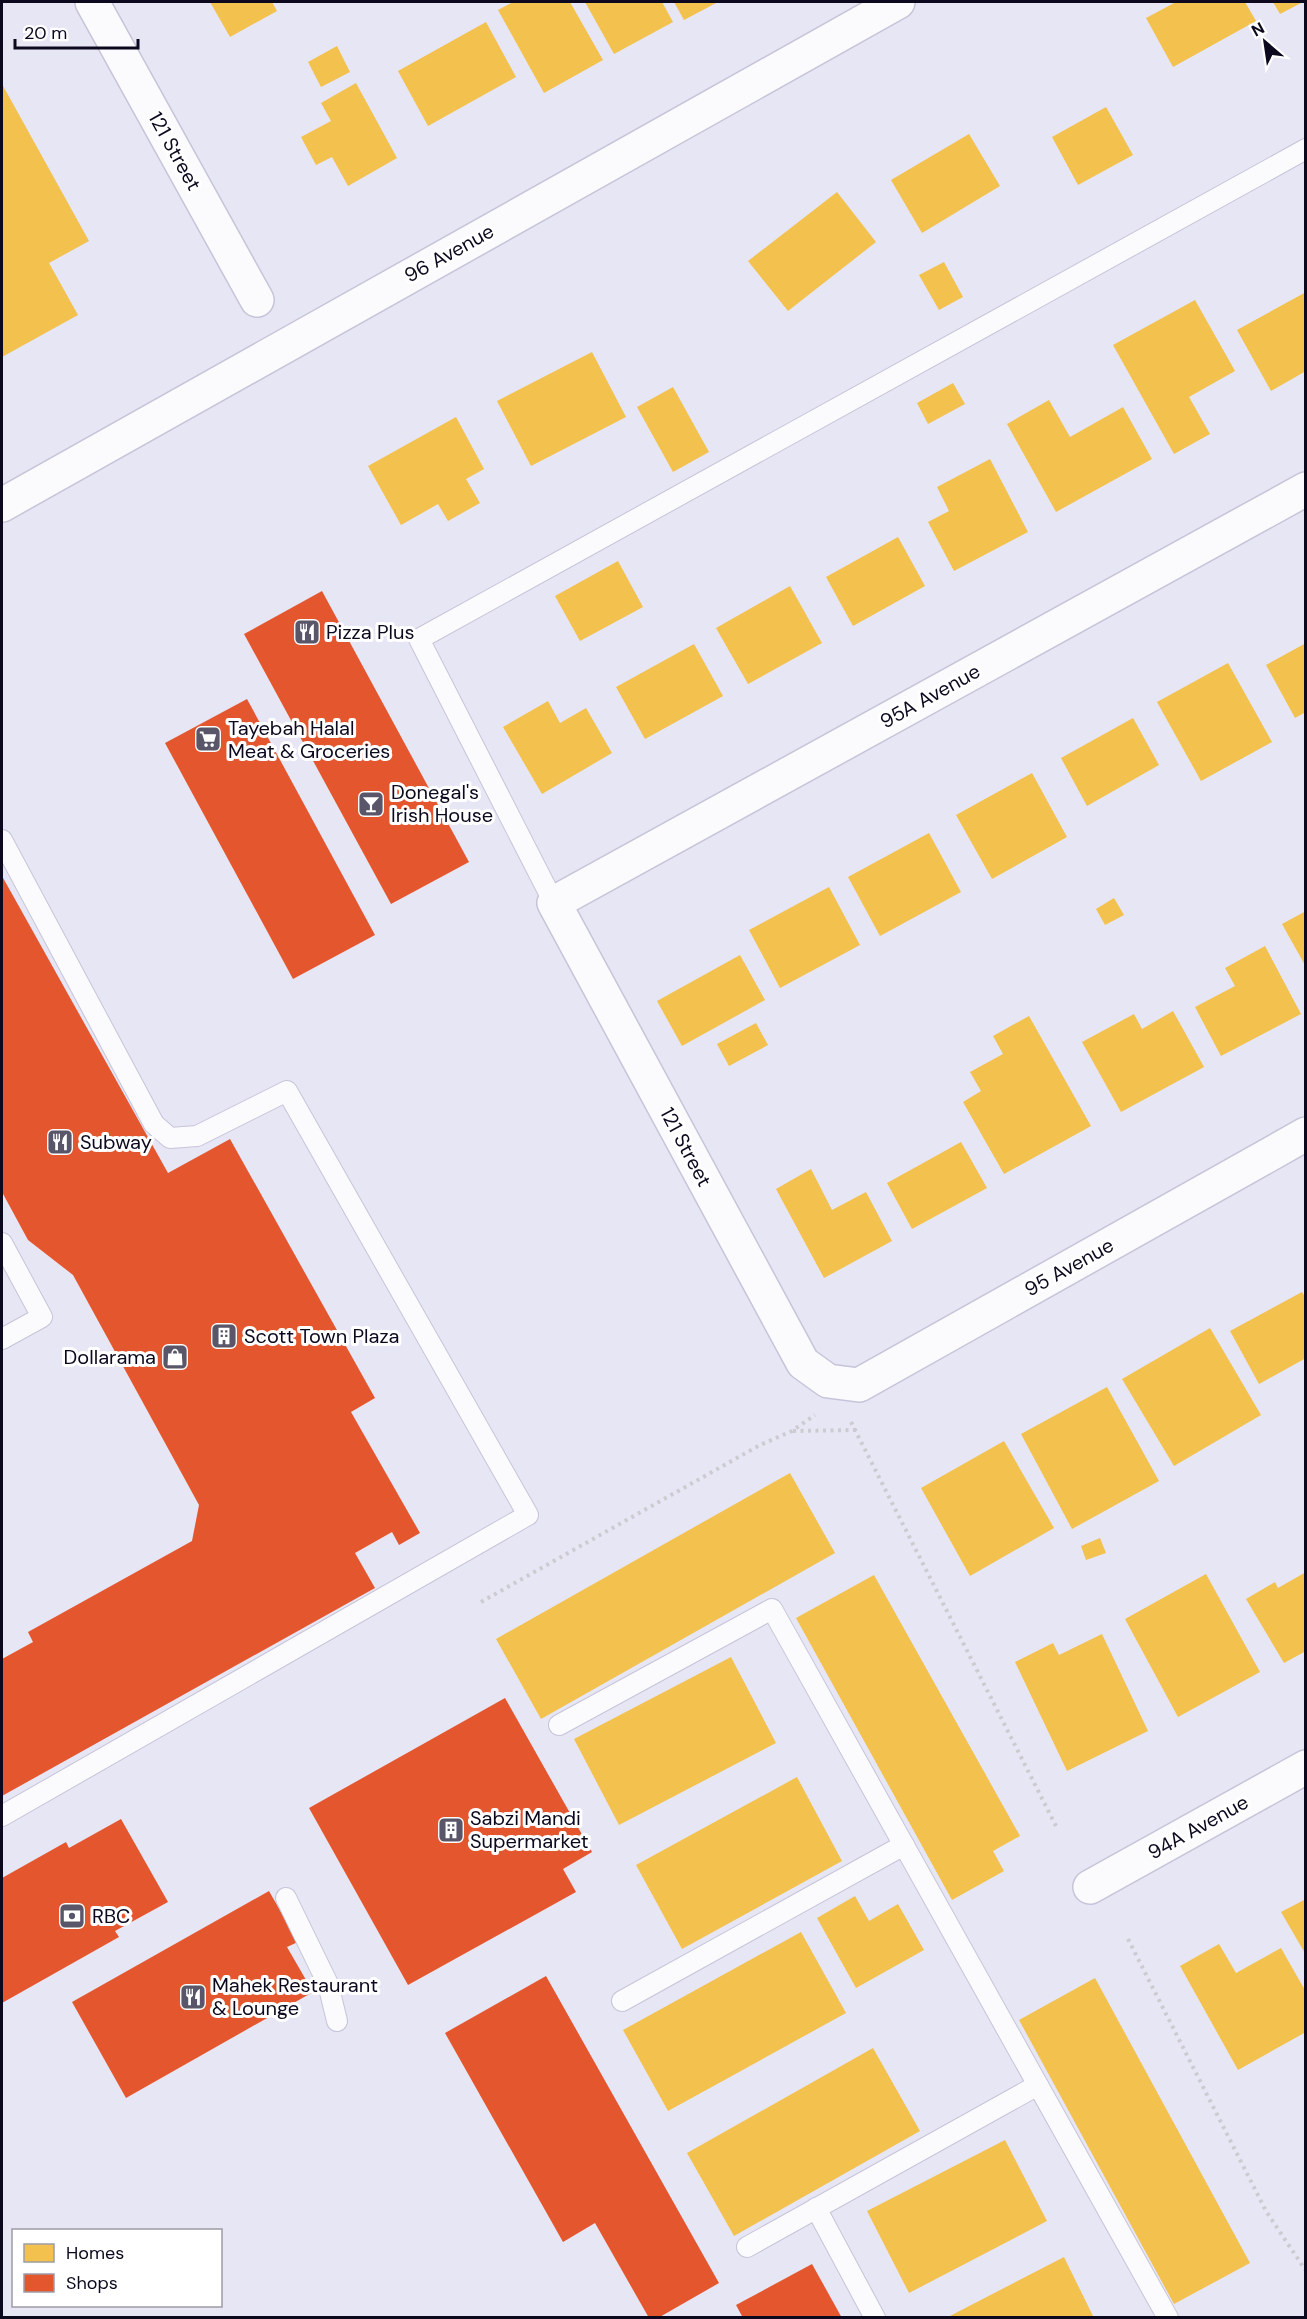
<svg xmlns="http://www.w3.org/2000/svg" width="1307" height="2319" viewBox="0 0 1307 2319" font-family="'DM Sans',sans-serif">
	<rect width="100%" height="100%" fill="#e7e6f5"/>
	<g fill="#f2c14e">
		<polygon points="210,2 272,2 277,11 230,37"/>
		<polygon points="513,2 570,2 603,60 544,93 498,10"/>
		<polygon points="585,2 662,2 673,22 614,54"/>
		<polygon points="674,2 718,2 684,20"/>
		<polygon points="1176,2 1245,2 1256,21 1173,67 1146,18"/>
		<polygon points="1273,2 1303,2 1280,14"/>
		<polygon points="486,22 516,77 428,126 398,71"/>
		<polygon points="337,46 350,72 321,87 308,62"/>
		<polygon points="356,83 397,158 348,186 332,157 316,165 301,137 331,121 321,103"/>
		<polygon points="2,84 89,241 49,263 78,315 2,357"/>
		<polygon points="1106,107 1133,155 1078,185 1052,137"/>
		<polygon points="969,134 1000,186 922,233 891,180"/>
		<polygon points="837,192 876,242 788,311 748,261"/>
		<polygon points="944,262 963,297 939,310 919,275"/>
		<polygon points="1306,292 1306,371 1271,391 1237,330"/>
		<polygon points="1195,300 1235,371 1189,397 1210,434 1174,454 1113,345"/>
		<polygon points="592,352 626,417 531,466 497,401"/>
		<polygon points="953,383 965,404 928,424 917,403"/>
		<polygon points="673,387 709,452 673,472 637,407"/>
		<polygon points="1049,400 1070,437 1123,407 1152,459 1056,512 1007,424"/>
		<polygon points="456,417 484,469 466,479 480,503 448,521 438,504 401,525 368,466"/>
		<polygon points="990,459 1028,532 954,571 928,522 949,511 937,487"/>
		<polygon points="898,537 925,586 853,626 826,577"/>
		<polygon points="618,561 643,607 580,641 555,596"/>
		<polygon points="790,586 822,643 748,684 716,628"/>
		<polygon points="1306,643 1306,712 1295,718 1266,665"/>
		<polygon points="694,644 723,696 645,739 616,687"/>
		<polygon points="1228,663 1272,742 1201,781 1157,702"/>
		<polygon points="548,701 560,723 586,708 612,753 542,794 503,727"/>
		<polygon points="1133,718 1159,765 1087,806 1061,758"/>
		<polygon points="1032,773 1067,837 992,879 956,815"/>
		<polygon points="929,833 961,892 880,936 848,877"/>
		<polygon points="829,887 860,945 780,988 749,930"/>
		<polygon points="1114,898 1124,915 1105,925 1096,909"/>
		<polygon points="1306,911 1306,967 1282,924"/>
		<polygon points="1265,946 1301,1014 1221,1056 1195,1007 1235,986 1225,968"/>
		<polygon points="740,955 765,1000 682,1046 657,1001"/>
		<polygon points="1173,1011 1204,1067 1121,1112 1082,1042 1134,1014 1142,1029"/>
		<polygon points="1029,1016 1091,1126 1004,1174 963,1102 981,1091 970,1072 1003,1054 993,1036"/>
		<polygon points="756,1023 768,1045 729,1066 717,1044"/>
		<polygon points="961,1142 987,1188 912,1229 887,1183"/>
		<polygon points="811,1169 832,1210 866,1192 892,1241 824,1278 776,1189"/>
		<polygon points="1302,1292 1306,1298 1306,1358 1259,1384 1230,1331"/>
		<polygon points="1210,1328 1261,1415 1174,1466 1122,1379"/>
		<polygon points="1107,1387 1159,1481 1072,1529 1021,1434"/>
		<polygon points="1004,1441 1054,1528 970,1576 921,1488"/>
		<polygon points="790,1473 835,1553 541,1719 496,1639"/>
		<polygon points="1100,1538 1106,1553 1086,1560 1081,1546"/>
		<polygon points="1306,1572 1306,1651 1284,1663 1246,1599 1275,1582 1278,1588"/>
		<polygon points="1206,1574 1260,1672 1178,1717 1125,1619"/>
		<polygon points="874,1575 1020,1836 993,1851 1004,1871 952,1900 796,1618"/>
		<polygon points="1102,1634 1148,1731 1067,1771 1015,1662 1053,1643 1059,1655"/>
		<polygon points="731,1657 776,1743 619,1825 574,1739"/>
		<polygon points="797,1777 842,1861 682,1949 636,1865"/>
		<polygon points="855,1896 869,1921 898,1904 924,1950 856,1988 817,1918"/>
		<polygon points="1306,1899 1306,1955 1281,1912"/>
		<polygon points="801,1932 846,2013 668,2111 623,2030"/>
		<polygon points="1219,1944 1236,1973 1281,1948 1306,1992 1306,2032 1238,2070 1180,1966"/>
		<polygon points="1095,1978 1250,2263 1174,2304 1019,2020"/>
		<polygon points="873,2048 920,2131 734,2236 687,2153"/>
		<polygon points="1005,2140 1047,2221 909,2293 867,2211"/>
		<polygon points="1064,2257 1094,2318 946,2318"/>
	</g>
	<g fill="#e4572e">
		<polygon points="322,591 469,862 391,904 244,634"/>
		<polygon points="247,699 375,935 293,979 165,743"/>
		<polygon points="2,876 168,1173 230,1139 375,1398 351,1412 420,1533 399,1545 392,1532 355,1553 375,1588 2,1796 2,1659 33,1642 28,1632 192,1541 199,1505 73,1275 28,1240 2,1192"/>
		<polygon points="505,1698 592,1852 563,1869 576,1892 408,1985 309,1808"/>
		<polygon points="121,1819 168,1902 115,1931 119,1937 2,2003 2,1878 66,1842 69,1848"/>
		<polygon points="269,1891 298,1942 287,1947 313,1992 126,2098 72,2002"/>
		<polygon points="546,1976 719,2283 658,2318 649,2318 595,2223 563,2242 445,2033"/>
		<polygon points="812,2264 842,2318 743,2318 736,2305"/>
	</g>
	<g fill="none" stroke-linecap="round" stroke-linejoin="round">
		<defs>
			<g id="lane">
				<polyline points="2,840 154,1124 170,1138 197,1136 287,1091 528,1515 2,1816"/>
				<polyline points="554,903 419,639 1306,149"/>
				<polyline points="2,1243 42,1317 2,1339"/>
				<polyline points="559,1725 772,1609 1168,2318"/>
				<polyline points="286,1898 328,1984 337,2021"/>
				<polyline points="622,2001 904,1845"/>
				<polyline points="816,2208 875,2318"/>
				<polyline points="747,2247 1038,2085"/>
			</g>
			<g id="street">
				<polyline points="92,2 257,300"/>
				<polyline points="1306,489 554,903 803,1363 828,1381 859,1385 1306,1134"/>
				<polyline points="1090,1887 1306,1767"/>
			</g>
			<polyline id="secondary" points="2,505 898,2"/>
		</defs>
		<use href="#lane" stroke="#c6c4d8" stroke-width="22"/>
		<use href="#street" stroke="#c6c4d8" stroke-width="36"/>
		<use href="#secondary" stroke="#c6c4d8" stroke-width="36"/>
		<g stroke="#cccbd0" stroke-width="4" stroke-dasharray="3 4.5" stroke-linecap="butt">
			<polyline points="851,1422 1057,1828"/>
			<polyline points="793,1431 856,1430"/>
			<polyline points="481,1602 760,1445 792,1431 815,1415"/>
			<polyline points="1128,1939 1266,2211 1306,2271"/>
		</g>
		<use href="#lane" stroke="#fbfbfe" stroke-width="20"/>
		<use href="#street" stroke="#fbfbfe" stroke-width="33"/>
		<use href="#secondary" stroke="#fbfbfe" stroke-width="33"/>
	</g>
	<defs>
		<symbol id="restaurant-square" viewBox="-11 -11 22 22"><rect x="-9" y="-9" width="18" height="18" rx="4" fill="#595669" stroke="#fff"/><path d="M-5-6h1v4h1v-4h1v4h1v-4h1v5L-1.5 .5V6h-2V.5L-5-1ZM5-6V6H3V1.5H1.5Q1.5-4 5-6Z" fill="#fff"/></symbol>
		<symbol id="supermarket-square" viewBox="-11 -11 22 22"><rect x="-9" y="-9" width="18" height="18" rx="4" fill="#595669" stroke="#fff"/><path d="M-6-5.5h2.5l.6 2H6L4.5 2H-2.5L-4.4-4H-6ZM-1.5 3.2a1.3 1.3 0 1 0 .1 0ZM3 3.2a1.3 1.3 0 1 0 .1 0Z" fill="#fff"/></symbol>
		<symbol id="bar-square" viewBox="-11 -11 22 22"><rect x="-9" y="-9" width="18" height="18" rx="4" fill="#595669" stroke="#fff"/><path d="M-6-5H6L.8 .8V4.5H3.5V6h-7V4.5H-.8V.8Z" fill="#fff"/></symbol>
		<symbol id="building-square" viewBox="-11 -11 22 22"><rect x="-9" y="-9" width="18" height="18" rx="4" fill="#595669" stroke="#fff"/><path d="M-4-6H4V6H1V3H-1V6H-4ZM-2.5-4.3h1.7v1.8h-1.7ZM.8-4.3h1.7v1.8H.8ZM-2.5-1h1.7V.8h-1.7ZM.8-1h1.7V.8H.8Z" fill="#fff"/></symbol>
		<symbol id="shop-square" viewBox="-11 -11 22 22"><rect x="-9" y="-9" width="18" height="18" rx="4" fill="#595669" stroke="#fff"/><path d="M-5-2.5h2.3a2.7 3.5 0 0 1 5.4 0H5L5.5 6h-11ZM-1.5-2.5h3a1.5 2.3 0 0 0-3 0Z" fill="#fff"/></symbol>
		<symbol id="bank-square" viewBox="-11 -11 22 22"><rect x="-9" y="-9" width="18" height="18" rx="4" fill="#595669" stroke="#fff"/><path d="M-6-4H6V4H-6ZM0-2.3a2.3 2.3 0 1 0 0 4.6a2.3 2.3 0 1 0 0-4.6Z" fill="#fff"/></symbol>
	</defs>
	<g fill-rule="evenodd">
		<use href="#restaurant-square" x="292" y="617" width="30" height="30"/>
		<use href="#supermarket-square" x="193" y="724" width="30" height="30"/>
		<use href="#bar-square" x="356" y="789" width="30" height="30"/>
		<use href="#restaurant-square" x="45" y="1127" width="30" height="30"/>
		<use href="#building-square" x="209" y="1321" width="30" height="30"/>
		<use href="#shop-square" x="160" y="1342" width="30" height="30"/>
		<use href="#building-square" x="436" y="1815" width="30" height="30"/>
		<use href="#bank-square" x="57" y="1901" width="30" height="30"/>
		<use href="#restaurant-square" x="178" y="1982" width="30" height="30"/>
	</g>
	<g text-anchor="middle" stroke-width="6" stroke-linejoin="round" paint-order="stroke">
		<g font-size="20" fill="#0c081e" stroke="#fff">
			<text transform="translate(175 151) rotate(61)" y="7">121 Street</text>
			<text transform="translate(449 253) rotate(-29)" y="7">96 Avenue</text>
			<text transform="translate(930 696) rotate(-29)" y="7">95A Avenue</text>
			<text transform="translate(686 1147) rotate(62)" y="7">121 Street</text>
			<text transform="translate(1069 1267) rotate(-29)" y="7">95 Avenue</text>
			<text transform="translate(1198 1827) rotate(-29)" y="7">94A Avenue</text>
		</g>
		<g font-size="20" fill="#0c081e" stroke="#fff" text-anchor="start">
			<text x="326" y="639">Pizza Plus</text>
			<text x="228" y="735">Tayebah Halal<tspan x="228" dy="23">Meat &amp; Groceries</tspan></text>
			<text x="391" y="799">Donegal's<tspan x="391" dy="23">Irish House</tspan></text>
			<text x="80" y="1149">Subway</text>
			<text x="244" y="1343">Scott Town Plaza</text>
			<text x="156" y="1364" text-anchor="end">Dollarama</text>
			<text x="470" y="1825">Sabzi Mandi<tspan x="470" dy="23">Supermarket</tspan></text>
			<text x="92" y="1923">RBC</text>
			<text x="212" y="1992">Mahek Restaurant<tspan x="212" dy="23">&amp; Lounge</tspan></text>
		</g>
	</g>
	<rect width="1307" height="2319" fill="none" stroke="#0c081e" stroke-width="6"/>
	<rect x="12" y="2229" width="210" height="78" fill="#ffffff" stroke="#9e9ca5" stroke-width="1.5"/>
	<rect x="24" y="2244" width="30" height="18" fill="#f2c14e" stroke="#9e9ca5" stroke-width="1.5"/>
	<text x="66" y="2259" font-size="18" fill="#0c081e">Homes</text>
	<rect x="24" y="2274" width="30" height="18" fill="#e4572e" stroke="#9e9ca5" stroke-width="1.5"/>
	<text x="66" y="2289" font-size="18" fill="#0c081e">Shops</text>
	<g transform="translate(1265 42) rotate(331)" stroke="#ffffff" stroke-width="4.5" paint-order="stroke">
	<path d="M0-4.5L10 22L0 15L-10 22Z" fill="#0c081e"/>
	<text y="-9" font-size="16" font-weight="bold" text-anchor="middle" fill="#0c081e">N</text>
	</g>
	<path d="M15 39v9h123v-9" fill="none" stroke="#0c081e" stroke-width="3"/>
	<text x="24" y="39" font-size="18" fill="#0c081e" stroke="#ffffff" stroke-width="4.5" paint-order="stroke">20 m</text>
</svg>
